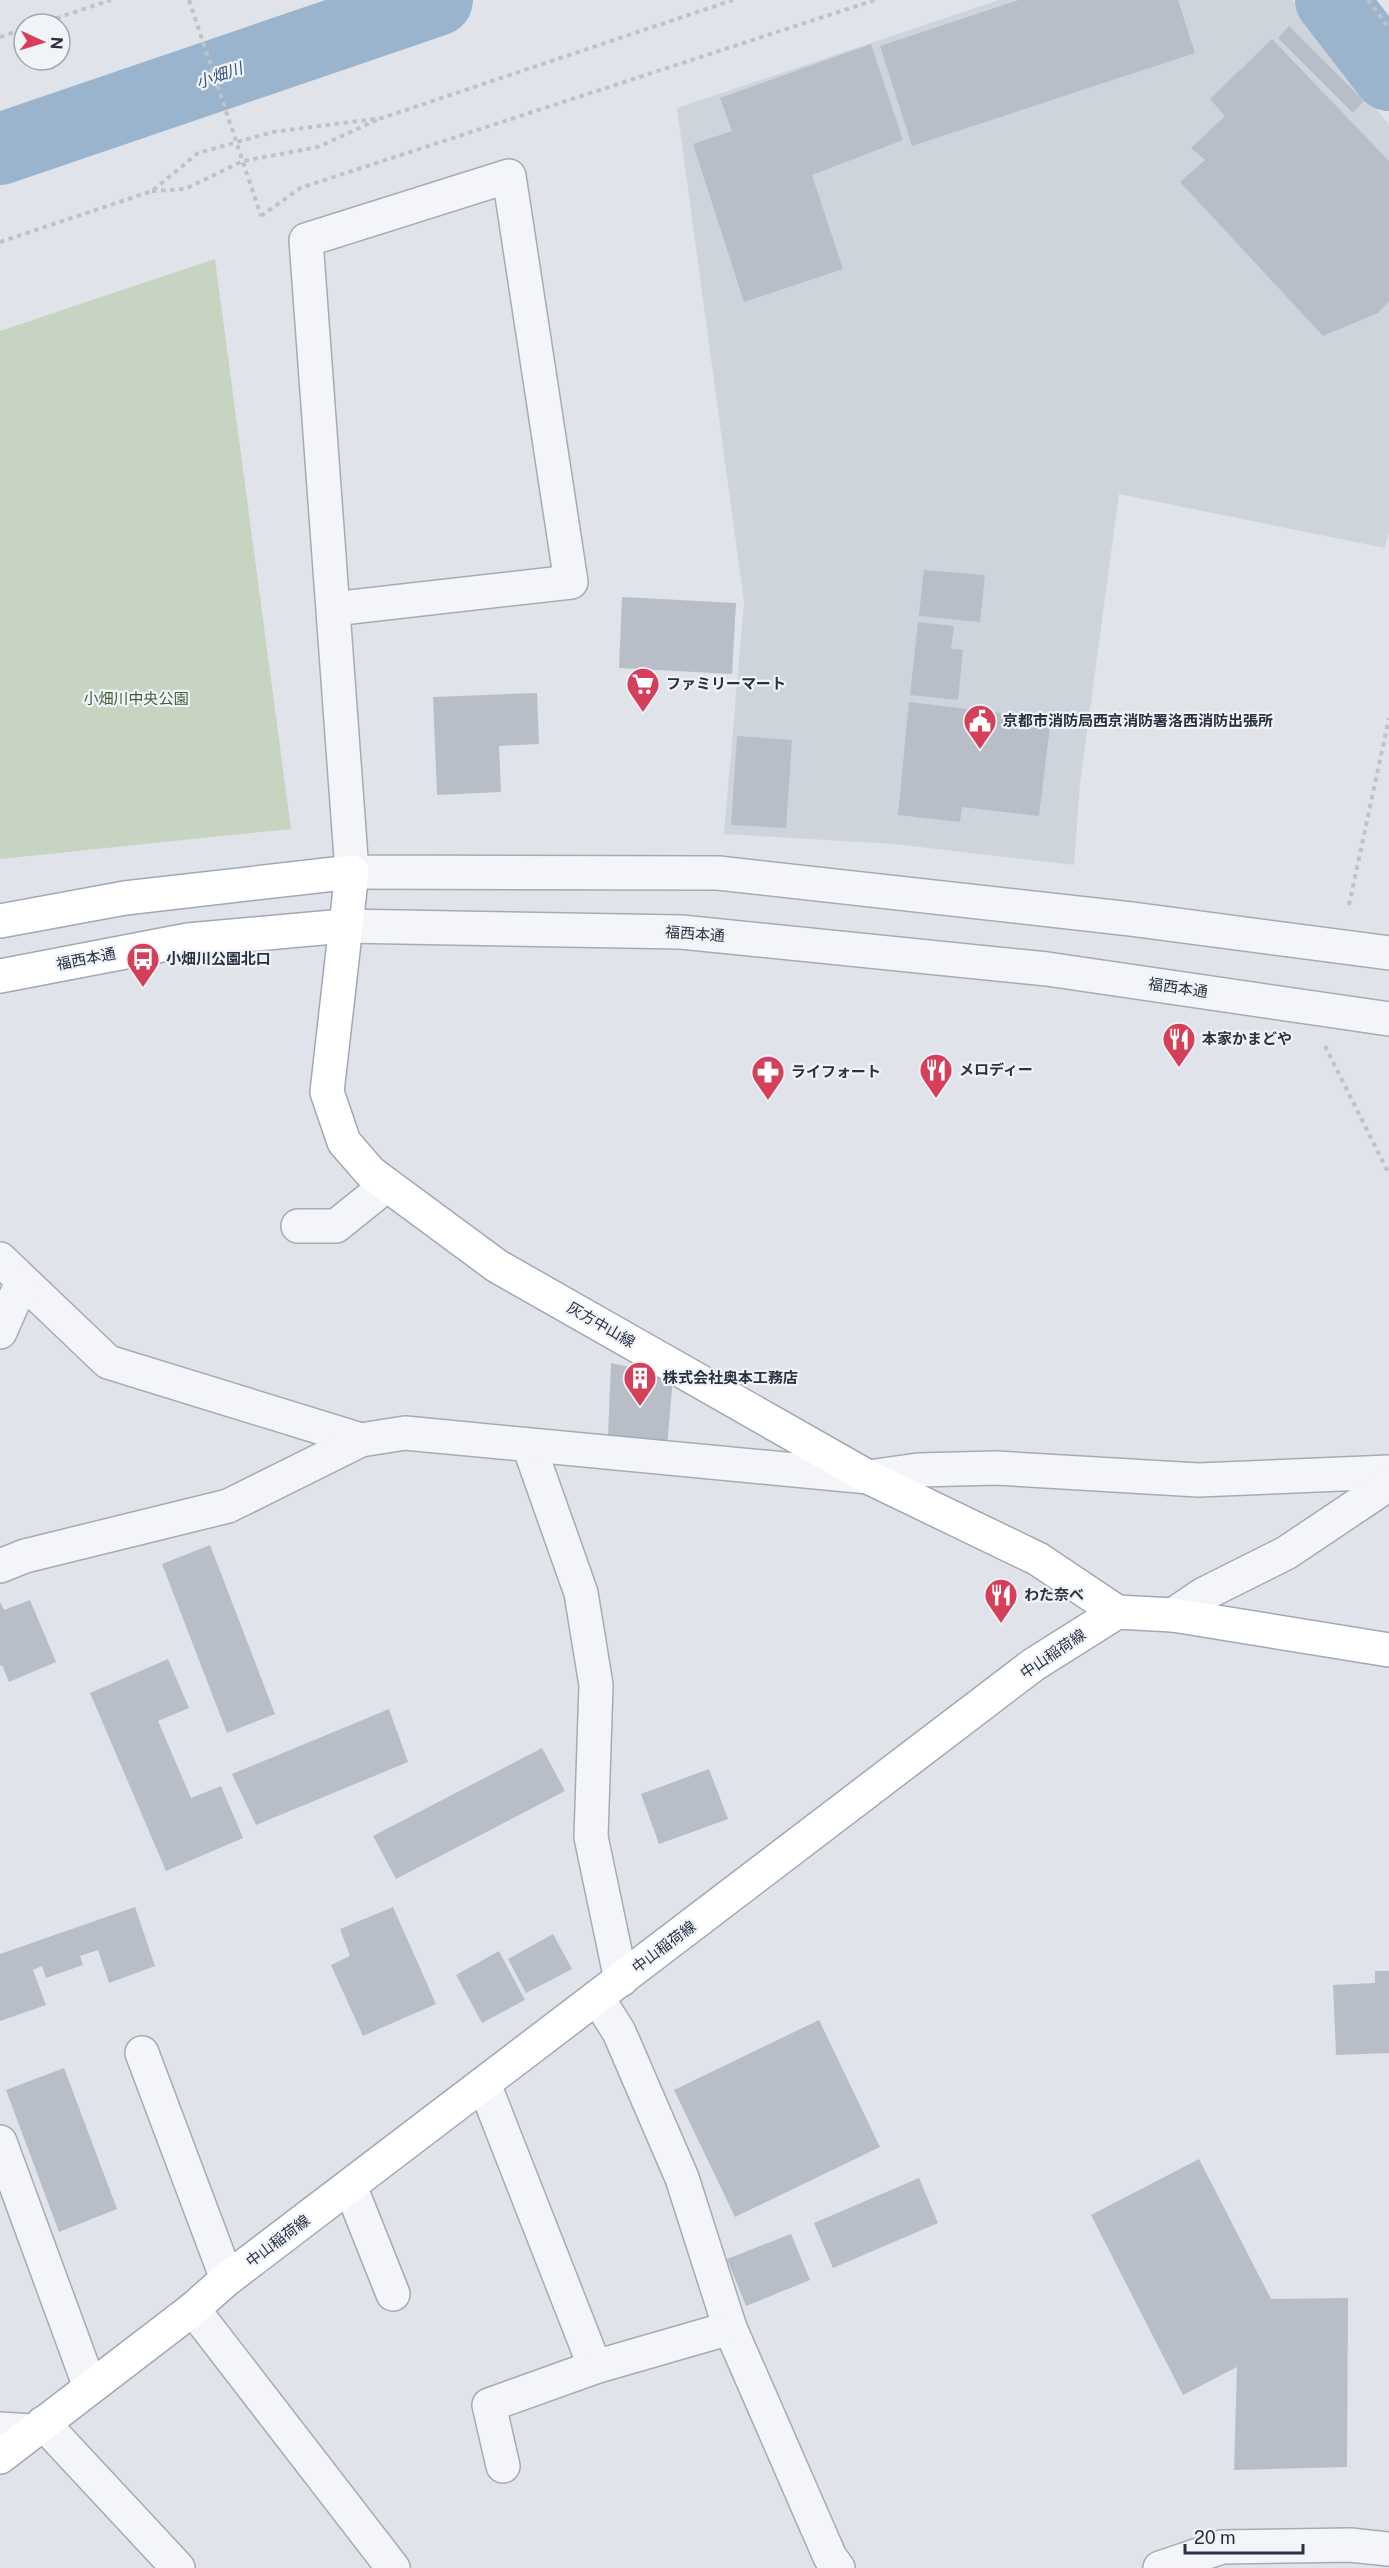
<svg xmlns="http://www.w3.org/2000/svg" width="1389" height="2568" viewBox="0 0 1389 2568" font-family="'Public Sans','Noto Sans JP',sans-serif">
	<rect width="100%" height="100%" fill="#e0e4ea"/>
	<polygon fill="#ced4dc" points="999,0 1292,0 1389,125 1389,532 1385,548 1119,494 1080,784 1074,865 894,844 724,834 744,602 677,108"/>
	<polygon fill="#c7d4c1" points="215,259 291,829 0,859 0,331"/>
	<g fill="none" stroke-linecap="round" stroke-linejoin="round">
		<g stroke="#99b4cc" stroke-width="72">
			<polyline points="1331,0 1389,75"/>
			<polyline points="0,149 437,0"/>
		</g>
	</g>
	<g fill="#b7bec8">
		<polygon points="1019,0 1178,0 1195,53 912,146 880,46"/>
		<polygon points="1289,26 1364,101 1353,113 1278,38"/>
		<polygon points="1272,39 1389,161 1389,301 1378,313 1323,336 1180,182 1205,160 1191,148 1225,116 1210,99"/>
		<polygon points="871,44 903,140 812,175 843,269 744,302 693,144 732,131 720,98"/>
		<polygon points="924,570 985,575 980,622 919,616"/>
		<polygon points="622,597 736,603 732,674 619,668"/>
		<polygon points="918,622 954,626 951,649 963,650 958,700 910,695"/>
		<polygon points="537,693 539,744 499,746 501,792 437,795 433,697"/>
		<polygon points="909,702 1051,719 1039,816 962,807 960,822 898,815"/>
		<polygon points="737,736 792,740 786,828 731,825"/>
		<polygon points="611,1363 673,1377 667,1448 608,1436"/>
		<polygon points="210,1545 275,1714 227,1733 162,1564"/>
		<polygon points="30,1600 56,1662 9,1682 2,1665 0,1666 0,1602 4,1610"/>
		<polygon points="168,1659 189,1708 158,1721 191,1798 221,1786 243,1838 166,1871 90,1693"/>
		<polygon points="389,1709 408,1762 256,1825 232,1774"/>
		<polygon points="542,1748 565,1791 396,1879 373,1836"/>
		<polygon points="709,1769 728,1819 659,1844 641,1794"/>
		<polygon points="135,1907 155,1966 109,1983 98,1950 80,1956 83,1965 46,1978 42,1966 33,1970 46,2005 0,2021 0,1954"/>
		<polygon points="393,1907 436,2004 363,2036 331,1965 350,1956 340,1929"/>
		<polygon points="553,1934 572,1969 526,1993 508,1959"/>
		<polygon points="499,1951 525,2000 482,2023 456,1975"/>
		<polygon points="1375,1971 1389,1971 1389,2053 1336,2055 1333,1985 1375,1983"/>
		<polygon points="819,2020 880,2147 735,2217 674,2090"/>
		<polygon points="64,2068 117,2209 59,2232 6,2090"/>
		<polygon points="1199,2159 1271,2299 1348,2298 1347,2467 1234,2470 1237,2367 1183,2395 1091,2215"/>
		<polygon points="919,2178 938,2223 833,2268 814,2223"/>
		<polygon points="791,2234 810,2280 746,2306 727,2259"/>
	</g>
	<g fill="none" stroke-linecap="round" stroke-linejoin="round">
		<defs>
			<g id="minor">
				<polyline points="333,609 571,582 509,176 306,240 352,872 718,873 1131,919 1389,953"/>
				<polyline points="344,926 681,932 1047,969 1389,1019"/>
				<polyline points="298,1226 336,1226 387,1185"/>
				<polyline points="0,1259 108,1362 361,1440"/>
				<polyline points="0,1332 22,1282"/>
				<polyline points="529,1446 581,1593 596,1685 591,1837 621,1980"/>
				<polyline points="0,1566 25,1556 228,1506 361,1440 405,1433 868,1477 918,1470 996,1468 1198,1480 1389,1472"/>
				<polyline points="1173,1615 1204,1594 1286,1553 1389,1484"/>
				<polyline points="597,1997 619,2032 682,2178 730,2328 830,2557 838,2568"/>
				<polyline points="142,2053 227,2279"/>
				<polyline points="484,2084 595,2367"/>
				<polyline points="0,2142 90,2387"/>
				<polyline points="350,2186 393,2294"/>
				<polyline points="193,2309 393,2568"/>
				<polyline points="43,2423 178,2568"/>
				<polyline points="0,2429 33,2431"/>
				<polyline points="503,2466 489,2405 595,2367 730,2328"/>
				<polyline points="1160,2568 1222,2547 1350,2545 1389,2549"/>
			</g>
			<g id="major">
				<polyline points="0,921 125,898 352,872 327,1092 344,1142 371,1173 497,1266 868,1477 1038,1559 1117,1612"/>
				<polyline points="0,976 188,940 344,926"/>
				<polyline points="0,2457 193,2309 227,2279 1033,1665 1117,1612 1173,1615 1389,1650"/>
			</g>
		</defs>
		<use href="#minor" stroke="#a5abb5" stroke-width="36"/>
		<use href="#major" stroke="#9fa9b6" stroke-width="36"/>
		<g stroke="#bec2c9" stroke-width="4" stroke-dasharray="4.5 4.5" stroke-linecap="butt">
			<polyline points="1368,0 1389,28"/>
			<polyline points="39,24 111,0"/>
			<polyline points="0,37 24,29"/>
			<polyline points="152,191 185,189 243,161 318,147 379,119"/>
			<polyline points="261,216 300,188 875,0"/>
			<polyline points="0,242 152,191 198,153 273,132 382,118 733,0"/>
			<polyline points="1349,905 1389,718"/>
			<polyline points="1325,1046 1389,1174"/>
		</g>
		<use href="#minor" stroke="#f3f5f8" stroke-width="33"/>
		<use href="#major" stroke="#fff" stroke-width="33"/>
		<polyline stroke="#bec2c9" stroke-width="4" stroke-dasharray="4.5 4.5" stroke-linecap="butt" points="189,0 261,216"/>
	</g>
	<defs>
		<symbol id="supermarket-pin" viewBox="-11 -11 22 30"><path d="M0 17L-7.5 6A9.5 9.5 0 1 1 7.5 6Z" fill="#d63f5a" stroke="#f0f3f7"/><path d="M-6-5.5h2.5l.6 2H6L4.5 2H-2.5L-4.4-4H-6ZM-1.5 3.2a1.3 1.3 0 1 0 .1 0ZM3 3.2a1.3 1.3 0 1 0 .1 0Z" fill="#fff"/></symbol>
		<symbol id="civic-pin" viewBox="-11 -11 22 30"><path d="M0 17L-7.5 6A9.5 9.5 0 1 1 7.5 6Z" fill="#d63f5a" stroke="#f0f3f7"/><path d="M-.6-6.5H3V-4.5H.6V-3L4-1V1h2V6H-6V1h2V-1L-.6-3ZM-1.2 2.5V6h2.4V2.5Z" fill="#fff"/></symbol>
		<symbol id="bus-pin" viewBox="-11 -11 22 30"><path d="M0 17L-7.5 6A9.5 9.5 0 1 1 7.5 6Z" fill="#d63f5a" stroke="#f0f3f7"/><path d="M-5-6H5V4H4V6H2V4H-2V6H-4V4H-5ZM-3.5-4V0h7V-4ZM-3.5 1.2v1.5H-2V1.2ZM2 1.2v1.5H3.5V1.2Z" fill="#fff"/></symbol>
		<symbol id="restaurant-pin" viewBox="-11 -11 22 30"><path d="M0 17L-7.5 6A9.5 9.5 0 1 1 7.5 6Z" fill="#d63f5a" stroke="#f0f3f7"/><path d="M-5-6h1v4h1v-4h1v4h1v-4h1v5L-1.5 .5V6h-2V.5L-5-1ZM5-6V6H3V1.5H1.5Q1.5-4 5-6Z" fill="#fff"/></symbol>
		<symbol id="pharmacy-pin" viewBox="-11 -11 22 30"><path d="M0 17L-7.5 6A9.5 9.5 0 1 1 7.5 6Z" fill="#d63f5a" stroke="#f0f3f7"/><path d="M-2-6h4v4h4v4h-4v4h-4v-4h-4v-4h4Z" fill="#fff"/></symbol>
		<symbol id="building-pin" viewBox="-11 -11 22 30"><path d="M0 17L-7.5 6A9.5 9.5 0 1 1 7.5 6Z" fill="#d63f5a" stroke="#f0f3f7"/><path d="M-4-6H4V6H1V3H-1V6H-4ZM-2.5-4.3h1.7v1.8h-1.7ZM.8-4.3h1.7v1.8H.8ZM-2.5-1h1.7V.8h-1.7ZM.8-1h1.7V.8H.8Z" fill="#fff"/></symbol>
	</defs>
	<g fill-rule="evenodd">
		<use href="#supermarket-pin" x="624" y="665" width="38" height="52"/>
		<use href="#civic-pin" x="961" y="702" width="38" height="52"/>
		<use href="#bus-pin" x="124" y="940" width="38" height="52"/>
		<use href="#restaurant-pin" x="1160" y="1020" width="38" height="52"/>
		<use href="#restaurant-pin" x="917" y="1051" width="38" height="52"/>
		<use href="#pharmacy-pin" x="749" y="1053" width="38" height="52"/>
		<use href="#building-pin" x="621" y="1359" width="38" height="52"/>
		<use href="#restaurant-pin" x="982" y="1576" width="38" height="52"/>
	</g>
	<g text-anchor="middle" stroke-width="4.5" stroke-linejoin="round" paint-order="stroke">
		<g font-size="15" font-weight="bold" fill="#283243" stroke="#f0f3f7" text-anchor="start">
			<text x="666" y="689">ファミリーマート</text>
			<text x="1003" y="726">京都市消防局西京消防署洛西消防出張所</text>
			<text x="166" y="964">小畑川公園北口</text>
			<text x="1202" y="1044">本家かまどや</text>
			<text x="959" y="1075">メロディー</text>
			<text x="791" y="1077">ライフォート</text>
			<text x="663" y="1383">株式会社奥本工務店</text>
			<text x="1024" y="1600">わた奈べ</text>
		</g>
		<g font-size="15" fill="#3e5f34" stroke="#f0f3f7">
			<text x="136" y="704">小畑川中央公園</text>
		</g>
		<g font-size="15" fill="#283243" stroke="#f0f3f7">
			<text transform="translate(695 934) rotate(4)" y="5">福西本通</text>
			<text transform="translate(86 959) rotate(-11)" y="5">福西本通</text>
			<text transform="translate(1178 988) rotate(8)" y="5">福西本通</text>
			<text transform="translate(601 1325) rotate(30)" y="5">灰方中山線</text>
			<text transform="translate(1053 1654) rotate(-34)" y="5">中山稲荷線</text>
			<text transform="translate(664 1947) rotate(-37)" y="5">中山稲荷線</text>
			<text transform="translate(278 2241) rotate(-37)" y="5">中山稲荷線</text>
		</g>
		<g font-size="16" font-style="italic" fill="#305379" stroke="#f0f3f7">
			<text transform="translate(219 75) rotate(-19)" y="6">小畑川</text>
		</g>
	</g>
	<g transform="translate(42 42) rotate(94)"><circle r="28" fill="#f0f3f7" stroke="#a0a6af" stroke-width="1.5"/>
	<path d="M0-4.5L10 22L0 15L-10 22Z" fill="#d63f5a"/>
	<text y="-9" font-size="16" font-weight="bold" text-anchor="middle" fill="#283243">N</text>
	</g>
	<path d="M1185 2544v9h118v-9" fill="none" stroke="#283243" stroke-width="3"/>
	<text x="1194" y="2544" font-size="18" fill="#283243" stroke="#f0f3f7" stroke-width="4.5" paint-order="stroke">20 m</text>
</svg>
